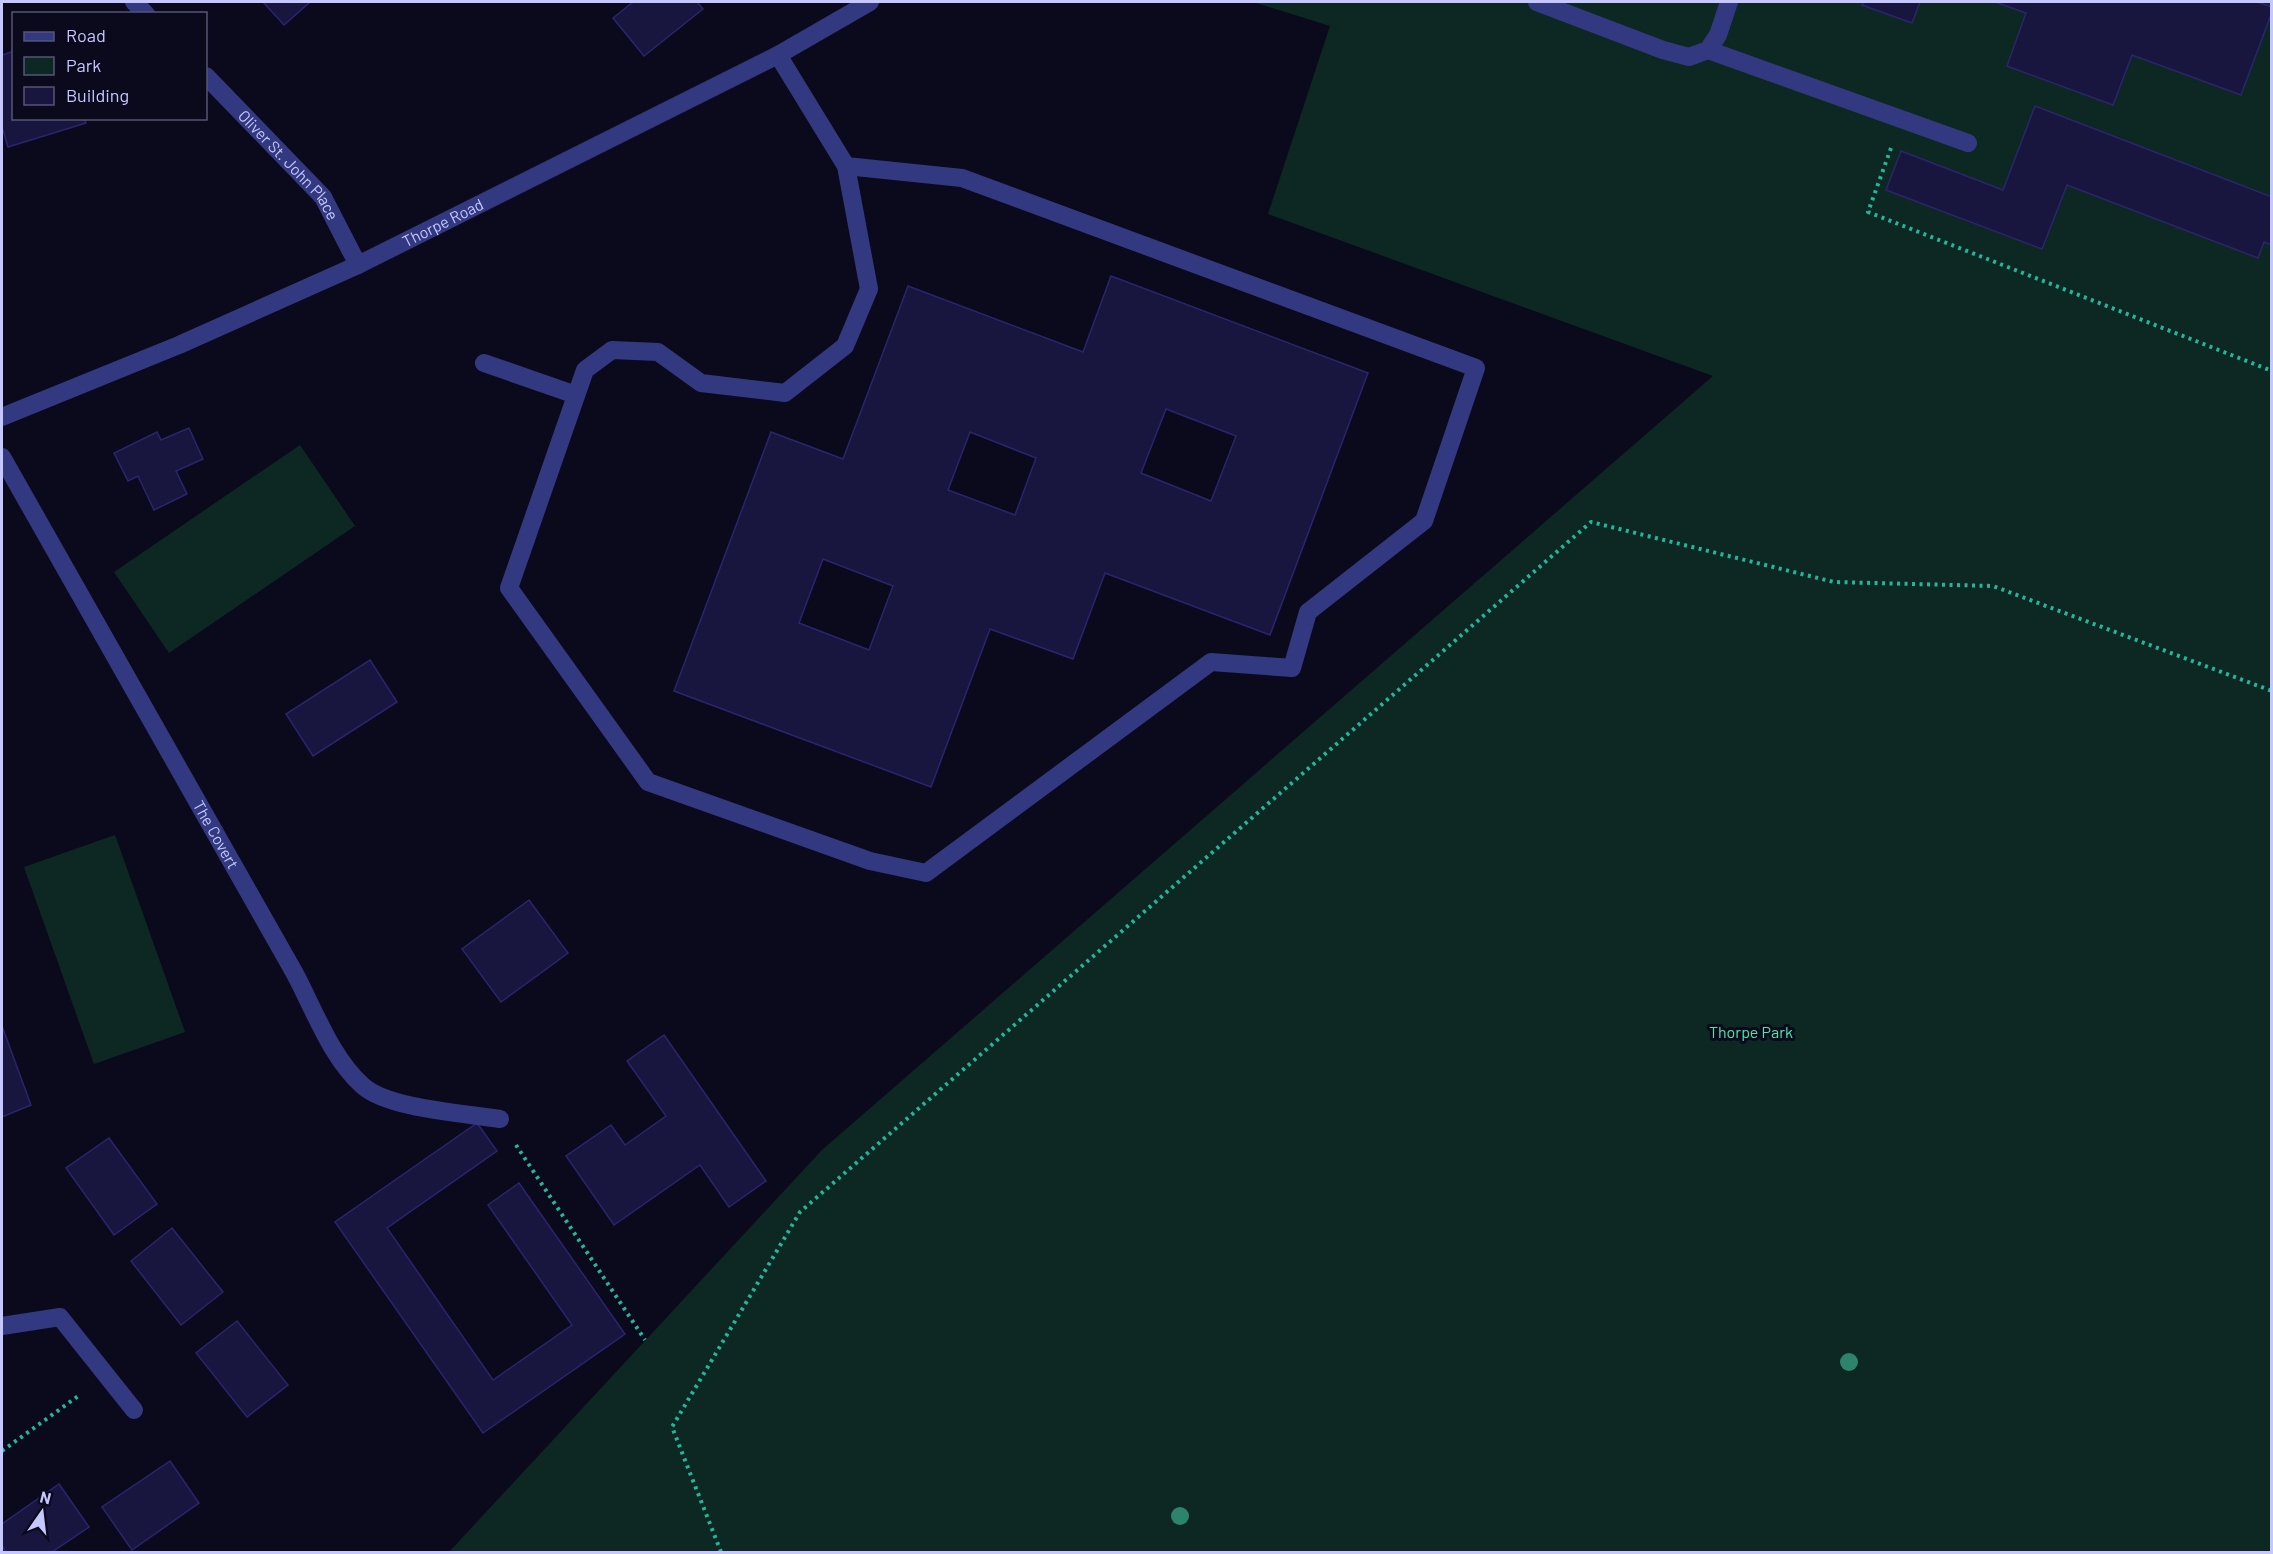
<svg xmlns="http://www.w3.org/2000/svg" width="2273" height="1554" viewBox="0 0 2273 1554" font-family="Barlow,sans-serif">
	<rect width="100%" height="100%" fill="#0b0a1d"/>
	<g fill="#0d2823">
		<polygon points="1253,2 2271,2 2271,1552 449,1552 822,1150 1713,376 1268,214 1330,26"/>
		<polygon points="300,445 355,526 169,653 114,572"/>
		<polygon points="115,835 185,1032 94,1064 24,867"/>
	</g>
	<g fill="#18153f" stroke="#2a256d" stroke-width="1.5" fill-rule="evenodd">
		<polygon points="263,2 310,2 284,25"/>
		<polygon points="633,2 697,2 703,9 644,56 613,18"/>
		<polygon points="1864,2 1920,2 1912,23 1862,5"/>
		<polygon points="1995,2 2257,2 2272,7 2272,12 2241,95 2132,55 2113,105 2007,66 2026,13"/>
		<polygon points="14,51 14,118 84,118 86,123 8,147 2,127 2,55"/>
		<polygon points="2035,106 2272,197 2272,245 2264,242 2258,258 2067,185 2042,249 1886,190 1901,151 2003,190"/>
		<path d="M1111,276L1368,373L1270,635L1105,573L1073,659L990,629L931,787L674,691L771,432L843,459L908,286L1083,352ZM1166,409L1236,436L1211,501L1141,473ZM970,432L1036,458L1015,515L948,490ZM823,559L893,586L869,650L799,623Z"/>
		<polygon points="189,428 203,459 176,471 187,494 154,510 138,476 128,481 114,453 157,432 161,440"/>
		<polygon points="370,660 397,702 313,756 286,714"/>
		<polygon points="529,900 568,953 501,1002 462,949"/>
		<polygon points="2,1026 31,1105 2,1117"/>
		<polygon points="664,1035 766,1181 729,1207 700,1165 614,1225 566,1156 611,1125 625,1145 666,1116 627,1061"/>
		<polygon points="477,1123 497,1151 387,1228 493,1380 572,1325 488,1205 519,1183 625,1334 483,1433 335,1222"/>
		<polygon points="109,1138 157,1204 114,1235 66,1168"/>
		<polygon points="172,1228 223,1292 181,1325 131,1261"/>
		<polygon points="237,1321 288,1385 247,1417 196,1353"/>
		<polygon points="170,1461 199,1503 132,1550 102,1507"/>
		<polygon points="59,1484 89,1527 52,1552 6,1552 2,1546 2,1524"/>
	</g>
	<g fill="none" stroke-linecap="round" stroke-linejoin="round">
		<g stroke="#25b59a" stroke-width="4" stroke-dasharray="3 4.5" stroke-linecap="butt">
			<polyline points="1891,148 1868,212 2272,371"/>
			<polyline points="516,1145 645,1340"/>
			<polyline points="2,1451 81,1394"/>
			<polyline points="721,1552 672,1427 800,1212 1591,522 1834,582 1993,586 2272,691"/>
		</g>
		<g stroke="#323980" stroke-width="18">
			<polyline points="134,2 146,14"/>
			<polyline points="1537,2 1663,50 1689,57 1708,50 1718,35 1729,2"/>
			<polyline points="1708,50 1968,143"/>
			<polyline points="778,55 846,166 869,289 845,346 785,393 701,383 658,352 612,350 585,370 509,588 648,782 870,861 926,873 1211,662 1292,668 1308,612 1424,521 1476,368 962,178 846,166"/>
			<path id="s1" d="M206,76L323,197L358,265"/>
			<polyline points="484,363 576,395"/>
			<path id="s2" d="M2,417L179,345L358,265L778,55L870,2"/>
			<path id="s3" d="M2,457L294,972C314,1009 331,1058 363,1086C389,1109 464,1113 500,1119"/>
			<polyline points="2,1326 60,1317 134,1410"/>
		</g>
	</g>
	<g fill="#2e836c">
		<circle cx="1849" cy="1362" r="9"/>
		<circle cx="1180" cy="1516" r="9"/>
	</g>
	<g text-anchor="middle" stroke-width="6" stroke-linejoin="round" paint-order="stroke">
		<g font-size="16" fill="#c6c7ff" stroke="#0b0a1d">
			<text dy="6" stroke="none"><textPath href="#s1" startOffset="122">Oliver St. John Place</textPath></text>
			<text dy="6" stroke="none"><textPath href="#s2" startOffset="482">Thorpe Road</textPath></text>
			<text dy="6" stroke="none"><textPath href="#s3" startOffset="434">The Covert</textPath></text>
		</g>
		<g font-size="16" fill="#4be6ac" stroke="#0b0a1d">
			<text x="1751" y="1038">Thorpe Park</text>
		</g>
	</g>
	<rect width="2273" height="1554" fill="none" stroke="#c6c7ff" stroke-width="6"/>
	<rect x="12" y="12" width="195" height="108" fill="#0b0a1d" stroke="#565677" stroke-width="1.5"/>
	<rect x="24" y="32" width="30" height="9" fill="#323980" stroke="#565677" stroke-width="1.5"/>
	<text x="66" y="42" font-size="18" fill="#c6c7ff">Road</text>
	<rect x="24" y="57" width="30" height="18" fill="#0d2823" stroke="#565677" stroke-width="1.5"/>
	<text x="66" y="72" font-size="18" fill="#c6c7ff">Park</text>
	<rect x="24" y="87" width="30" height="18" fill="#18153f" stroke="#565677" stroke-width="1.5"/>
	<text x="66" y="102" font-size="18" fill="#c6c7ff">Building</text>
	<g transform="translate(42 1512) rotate(14)" stroke="#0b0a1d" stroke-width="4.5" paint-order="stroke">
	<path d="M0-4.5L10 22L0 15L-10 22Z" fill="#c6c7ff"/>
	<text y="-9" font-size="16" font-weight="bold" text-anchor="middle" fill="#c6c7ff">N</text>
	</g>
</svg>
